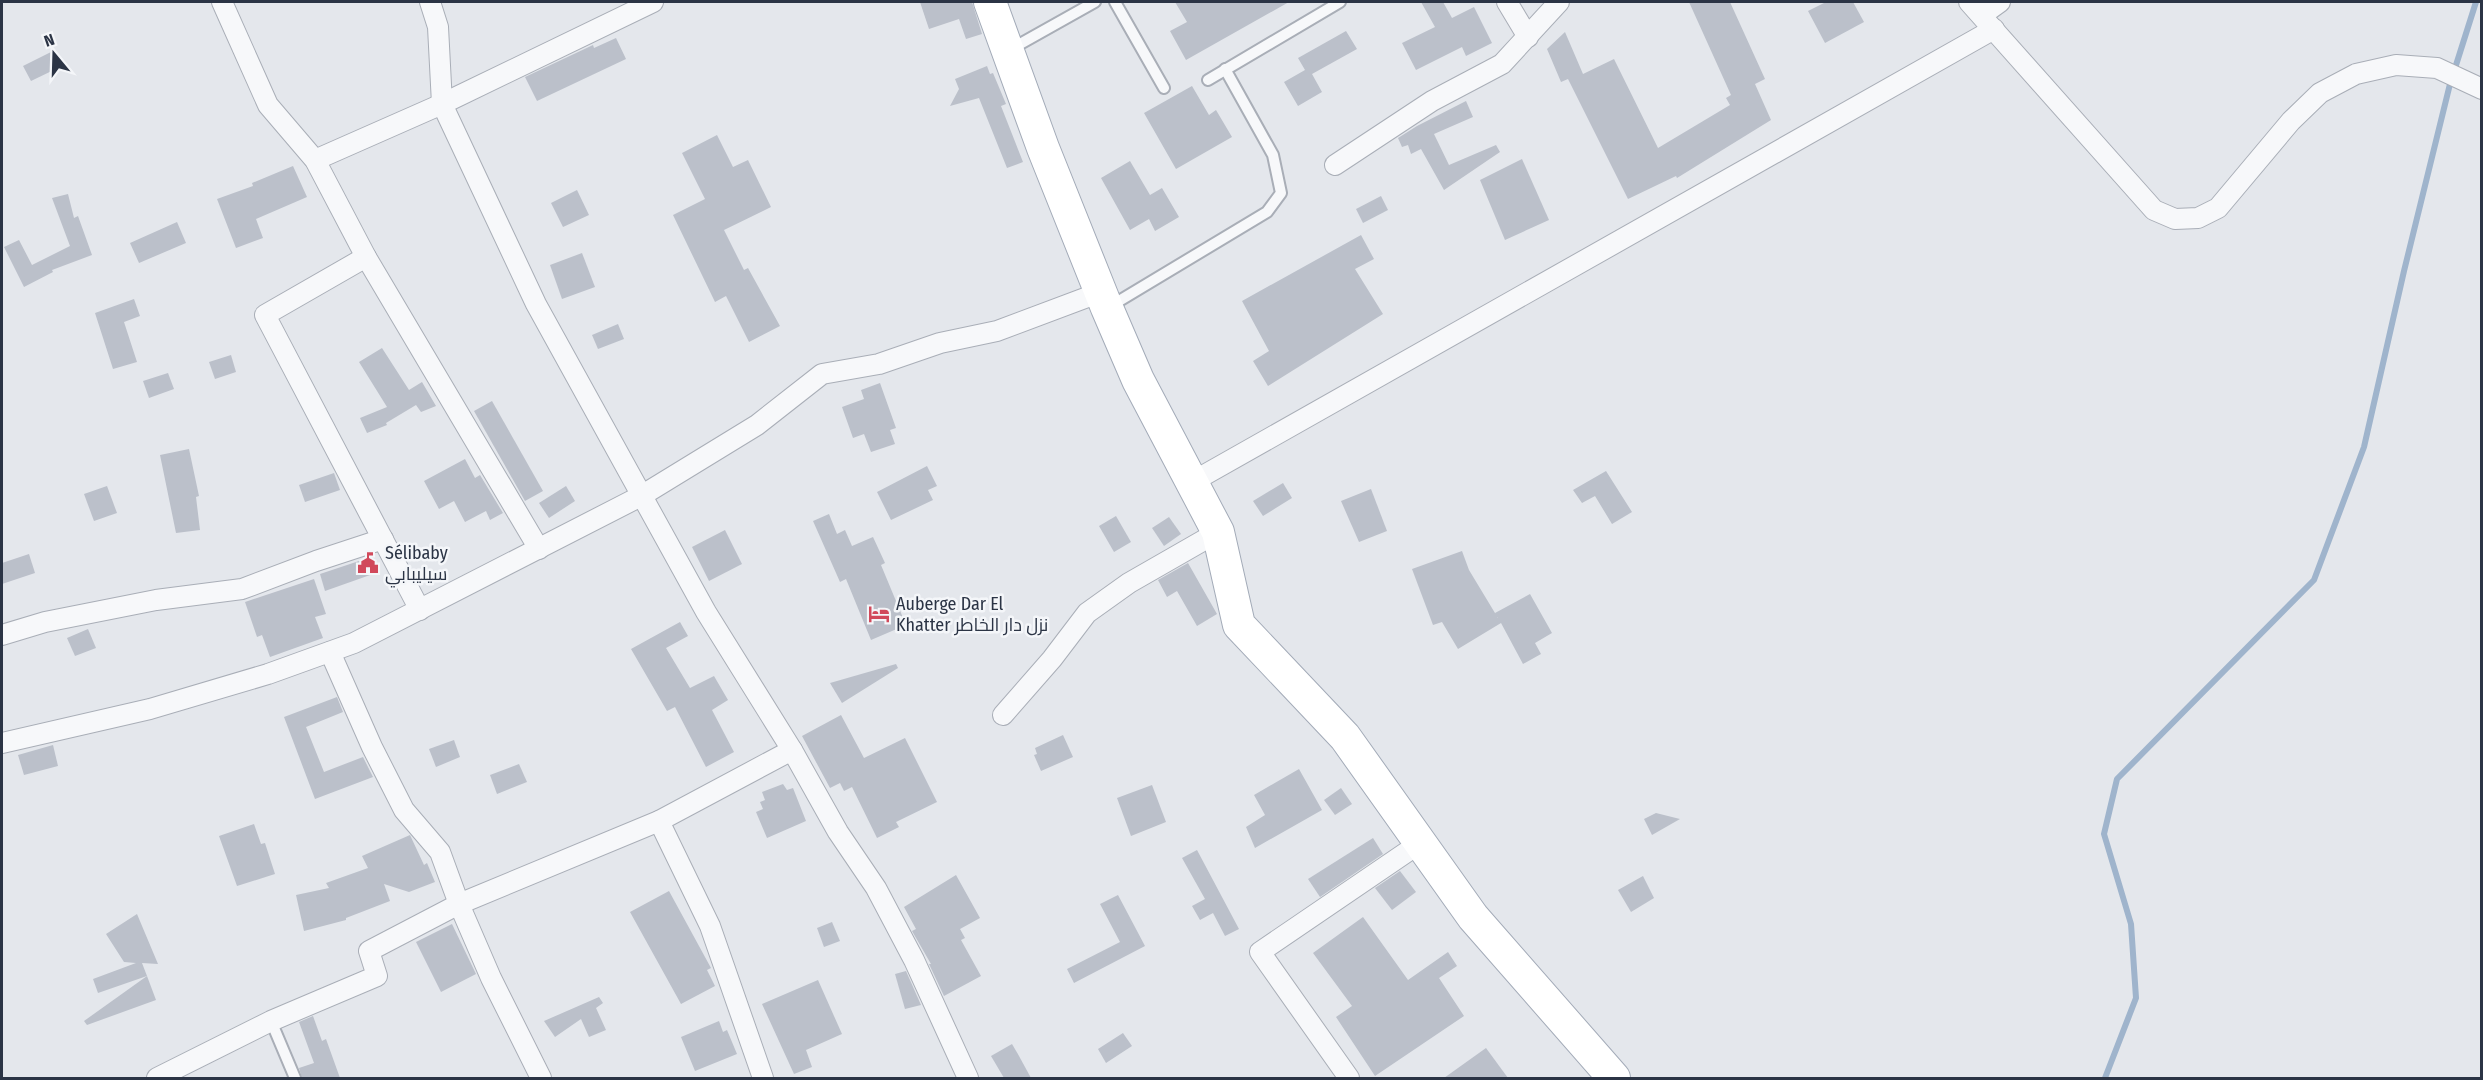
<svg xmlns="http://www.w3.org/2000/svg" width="2483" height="1080" viewBox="0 0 2483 1080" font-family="'Fira Sans Condensed',Cairo,sans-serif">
	<rect width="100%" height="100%" fill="#e4e7ec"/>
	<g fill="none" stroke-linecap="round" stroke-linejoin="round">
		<polyline stroke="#9fb4cc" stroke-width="6" points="2105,1078 2136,998 2131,924 2104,834 2117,779 2314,580 2364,447 2404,271 2450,84 2476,2"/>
	</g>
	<g fill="#bbc0ca">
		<polygon points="920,2 972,2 982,34 966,39 959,19 929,29"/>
		<polygon points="1175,2 1289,2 1186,60 1170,31 1187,22"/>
		<polygon points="1421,2 1443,2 1452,18 1474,7 1492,43 1466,56 1462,47 1416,70 1402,43 1435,27"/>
		<polygon points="1689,2 1730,2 1765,79 1755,84 1771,120 1677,178 1676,176 1628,199 1568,79 1561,82 1547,49 1565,32 1583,74 1614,59 1658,148 1730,105 1726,98 1731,95"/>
		<polygon points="1826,2 1853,2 1864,22 1825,43 1808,11"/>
		<polygon points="1346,31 1357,49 1312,74 1322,92 1298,106 1284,82 1305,70 1298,58"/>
		<polygon points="616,38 626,59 537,101 525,77 593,45 594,48"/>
		<polygon points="53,51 60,67 31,81 23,66"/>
		<polygon points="987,66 990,74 993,73 1006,104 1001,106 1023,162 1007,168 979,98 950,106 959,89 955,79"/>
		<polygon points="1192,86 1209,115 1216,110 1232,137 1176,169 1144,113"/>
		<polygon points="1466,101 1473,117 1434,134 1449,165 1496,145 1500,152 1444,190 1421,149 1411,154 1408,145 1402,147 1398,138 1417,126"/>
		<polygon points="717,135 733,167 748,160 771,207 724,230 744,270 748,268 780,326 749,342 726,296 715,302 673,215 705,199 682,153"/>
		<polygon points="1522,159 1549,220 1505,240 1480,180"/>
		<polygon points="1130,161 1150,195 1162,188 1179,217 1155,231 1149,219 1130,230 1101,178"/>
		<polygon points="293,166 307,197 256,219 263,238 236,248 217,199 253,186 252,183"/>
		<polygon points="577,190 589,215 563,227 551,203"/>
		<polygon points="68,194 74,218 78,216 92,255 52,270 53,272 24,287 4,247 19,240 32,265 70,246 52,198"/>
		<polygon points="1381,196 1388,210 1363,223 1356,209"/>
		<polygon points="177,222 186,243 139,263 130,243"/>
		<polygon points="1361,235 1374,259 1355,269 1383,314 1268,386 1253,361 1269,351 1242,301"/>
		<polygon points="582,253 595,287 562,299 550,265"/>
		<polygon points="134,299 140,316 124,322 137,362 113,369 95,313"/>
		<polygon points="618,324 624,339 598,349 592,335"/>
		<polygon points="382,348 409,390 422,382 436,406 421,412 416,405 386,423 387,425 367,433 360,418 387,407 359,362"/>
		<polygon points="231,355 236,372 215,379 209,362"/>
		<polygon points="168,373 174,389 149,398 143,381"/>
		<polygon points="880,383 896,428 890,430 895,444 871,452 864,434 853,438 842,407 864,399 861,390"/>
		<polygon points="492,401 543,491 525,501 474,411"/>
		<polygon points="189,449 199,496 196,497 200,530 176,533 160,455"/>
		<polygon points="465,459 475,478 480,475 503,513 490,520 486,511 465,522 454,501 439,509 424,481"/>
		<polygon points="927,466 937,486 928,490 933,500 891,520 877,492"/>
		<polygon points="1606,471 1632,512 1612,524 1595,496 1582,503 1573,490"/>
		<polygon points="334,473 340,490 305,502 299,485"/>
		<polygon points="1283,483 1292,498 1263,516 1253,501"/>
		<polygon points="107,486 117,513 94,521 84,494"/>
		<polygon points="566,486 575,501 549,518 539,503"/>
		<polygon points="1371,489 1387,531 1359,542 1341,501"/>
		<polygon points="829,514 837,534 845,530 852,546 873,537 885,563 881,565 906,625 871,640 846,579 840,582 813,521"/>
		<polygon points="1116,516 1131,542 1114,552 1099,526"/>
		<polygon points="1169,517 1181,534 1164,546 1152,528"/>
		<polygon points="725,530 742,564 709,581 692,547"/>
		<polygon points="1462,551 1469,570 1498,618 1495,613 1530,594 1552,633 1535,643 1541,654 1523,664 1501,623 1458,649 1442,622 1433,625 1412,569"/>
		<polygon points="29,554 35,573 2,584 2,563"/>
		<polygon points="368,558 373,574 325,591 320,574"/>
		<polygon points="1188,563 1217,614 1197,626 1177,591 1167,597 1158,580"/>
		<polygon points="314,579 326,614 315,617 323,638 270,657 262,635 257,637 245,602"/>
		<polygon points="680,622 688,636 666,648 690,688 714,676 728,700 712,710 734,752 706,767 675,707 667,711 631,649"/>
		<polygon points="88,629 96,648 75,656 67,638"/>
		<polygon points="896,664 898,668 842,703 830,683"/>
		<polygon points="337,697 343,712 306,727 324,772 363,757 373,777 315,799 284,717"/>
		<polygon points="841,715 864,758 905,738 937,802 896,822 899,827 877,838 852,787 844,791 840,783 830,788 802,736"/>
		<polygon points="1063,735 1073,757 1041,771 1034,755 1037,754 1035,748"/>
		<polygon points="454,740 460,757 436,767 429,749"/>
		<polygon points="53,745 58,766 24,775 18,755"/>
		<polygon points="519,764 527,782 497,794 490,775"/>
		<polygon points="1299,769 1322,810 1255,848 1246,827 1265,815 1254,795"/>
		<polygon points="783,784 787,790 793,788 806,821 767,838 756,812 763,809 760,802 765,800 762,792"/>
		<polygon points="1152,785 1166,822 1131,836 1117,798"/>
		<polygon points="1341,788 1352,804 1335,815 1324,800"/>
		<polygon points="1656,813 1680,819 1652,835 1644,819"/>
		<polygon points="254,824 261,844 265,843 275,874 237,886 219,836"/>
		<polygon points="410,835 424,865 427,863 435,882 409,892 384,884 390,901 346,918 346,920 304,931 296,895 329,888 326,883 368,868 362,856"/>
		<polygon points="1373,838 1383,854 1320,897 1308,879"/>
		<polygon points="1197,850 1239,929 1225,936 1213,913 1200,920 1192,906 1205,899 1182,858"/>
		<polygon points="1400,871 1416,892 1392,910 1375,888"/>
		<polygon points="956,875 980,918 960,929 965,938 961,940 981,976 944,996 929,964 931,964 912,931 916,929 904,907"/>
		<polygon points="1643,876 1654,898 1631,912 1618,890"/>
		<polygon points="669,891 711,968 707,970 715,986 681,1004 630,912"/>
		<polygon points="1118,895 1145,946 1074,983 1067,969 1120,942 1100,904"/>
		<polygon points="137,914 158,964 142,963 147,976 98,993 93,979 136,963 124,962 106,934"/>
		<polygon points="1363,917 1408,980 1448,952 1457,966 1439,978 1464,1016 1375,1076 1336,1017 1352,1006 1313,953"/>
		<polygon points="832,922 840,941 824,947 817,928"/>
		<polygon points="452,924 476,974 441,992 416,942"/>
		<polygon points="906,971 921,1005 905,1009 895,974"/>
		<polygon points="147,976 156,1000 87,1025 84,1021"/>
		<polygon points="818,980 842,1034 806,1050 812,1067 794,1074 762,1004"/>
		<polygon points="599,997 603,1003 596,1008 606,1030 589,1037 581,1019 555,1037 544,1021"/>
		<polygon points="313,1016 322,1041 326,1039 340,1078 302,1078 299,1068 314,1063 299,1022"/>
		<polygon points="719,1021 723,1032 727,1030 737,1054 695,1071 681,1037"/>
		<polygon points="1123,1033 1132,1046 1106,1063 1098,1049"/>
		<polygon points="1012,1044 1019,1056 1031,1078 1004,1078 991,1056"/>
		<polygon points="1486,1048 1508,1078 1444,1078"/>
	</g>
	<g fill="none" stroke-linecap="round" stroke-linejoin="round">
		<defs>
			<g id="service">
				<polyline points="1115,2 1164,88"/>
				<polyline points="1011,49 1095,2"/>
				<polyline points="1208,80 1340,2"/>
				<polyline points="1109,307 1267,212 1281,193 1273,155 1225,69"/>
				<polyline points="271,1021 295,1078"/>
			</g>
			<g id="minor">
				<polyline points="222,2 268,105 315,160 366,257 539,549"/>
				<polyline points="430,2 438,27 442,104 536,304 706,612 792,750 838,832 876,888 914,960 968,1078"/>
				<polyline points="1507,2 1528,37"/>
				<polyline points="1969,2 2154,210 2175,219 2198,218 2218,208 2291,121 2320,93 2356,74 2396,65 2437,68 2482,89"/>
				<polyline points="1982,15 2000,2"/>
				<polyline points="315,160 442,104 653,2"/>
				<polyline points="1335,165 1432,101 1502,64 1559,2"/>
				<polyline points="366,257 265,315 420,610"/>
				<polyline points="1192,482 1994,29"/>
				<polyline points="2,635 45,622 156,600 242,589 316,561 383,539"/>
				<polyline points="330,652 372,747 404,810 440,852 459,904 491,978 541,1078"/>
				<polyline points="1003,715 1052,659 1087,613 1129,583 1218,532"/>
				<polyline points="2,743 150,709 268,674 354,643 641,496 757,425 822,374 879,364 940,343 997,331 1101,292"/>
				<polyline points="157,1078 271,1021 377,976 369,951 459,904 659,821"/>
				<polyline points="763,1078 710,926 659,821 792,750"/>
				<polyline points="1349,1078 1260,952 1420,843"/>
			</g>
			<polyline id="primary" points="990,2 1043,148 1107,308 1138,380 1218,532 1239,625 1345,737 1473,917 1614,1078"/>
		</defs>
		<use href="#service" stroke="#a9aeb7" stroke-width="14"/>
		<use href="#minor" stroke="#a9aeb7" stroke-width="22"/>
		<use href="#primary" stroke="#a3abb8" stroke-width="34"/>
		<use href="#service" stroke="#f7f8fa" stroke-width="10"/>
		<use href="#minor" stroke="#f7f8fa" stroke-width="20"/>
		<use href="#primary" stroke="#fff" stroke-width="32"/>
	</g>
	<defs>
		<symbol id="civic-bare" viewBox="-9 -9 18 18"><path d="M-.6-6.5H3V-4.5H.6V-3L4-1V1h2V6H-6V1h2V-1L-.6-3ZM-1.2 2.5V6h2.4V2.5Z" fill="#d1495b" stroke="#f4f6f9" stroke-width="2.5" paint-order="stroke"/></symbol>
		<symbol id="hotel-bare" viewBox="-9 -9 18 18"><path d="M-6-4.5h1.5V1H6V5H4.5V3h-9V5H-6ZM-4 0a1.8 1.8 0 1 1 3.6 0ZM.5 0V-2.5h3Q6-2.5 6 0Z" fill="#d1495b" stroke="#f4f6f9" stroke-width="2.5" paint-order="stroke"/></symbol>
	</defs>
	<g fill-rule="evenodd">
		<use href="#civic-bare" x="353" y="548" width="30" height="30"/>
		<use href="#hotel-bare" x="864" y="599" width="30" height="30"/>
	</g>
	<g text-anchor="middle" stroke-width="5" stroke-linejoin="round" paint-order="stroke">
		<g font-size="18" fill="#2b3445" stroke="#f4f6f9" text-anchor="start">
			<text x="385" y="559">Sélibaby<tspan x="385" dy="21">سيليبابي</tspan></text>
			<text x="896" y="610">Auberge Dar El<tspan x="896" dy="21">Khatter نزل دار الخاطر</tspan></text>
		</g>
	</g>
	<rect width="2483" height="1080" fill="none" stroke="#2b3445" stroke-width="6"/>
	<g transform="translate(54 54) rotate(341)" stroke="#f4f6f9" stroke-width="4.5" paint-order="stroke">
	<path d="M0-4.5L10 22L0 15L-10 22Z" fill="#2b3445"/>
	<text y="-9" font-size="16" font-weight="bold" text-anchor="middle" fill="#2b3445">N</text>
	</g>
</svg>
